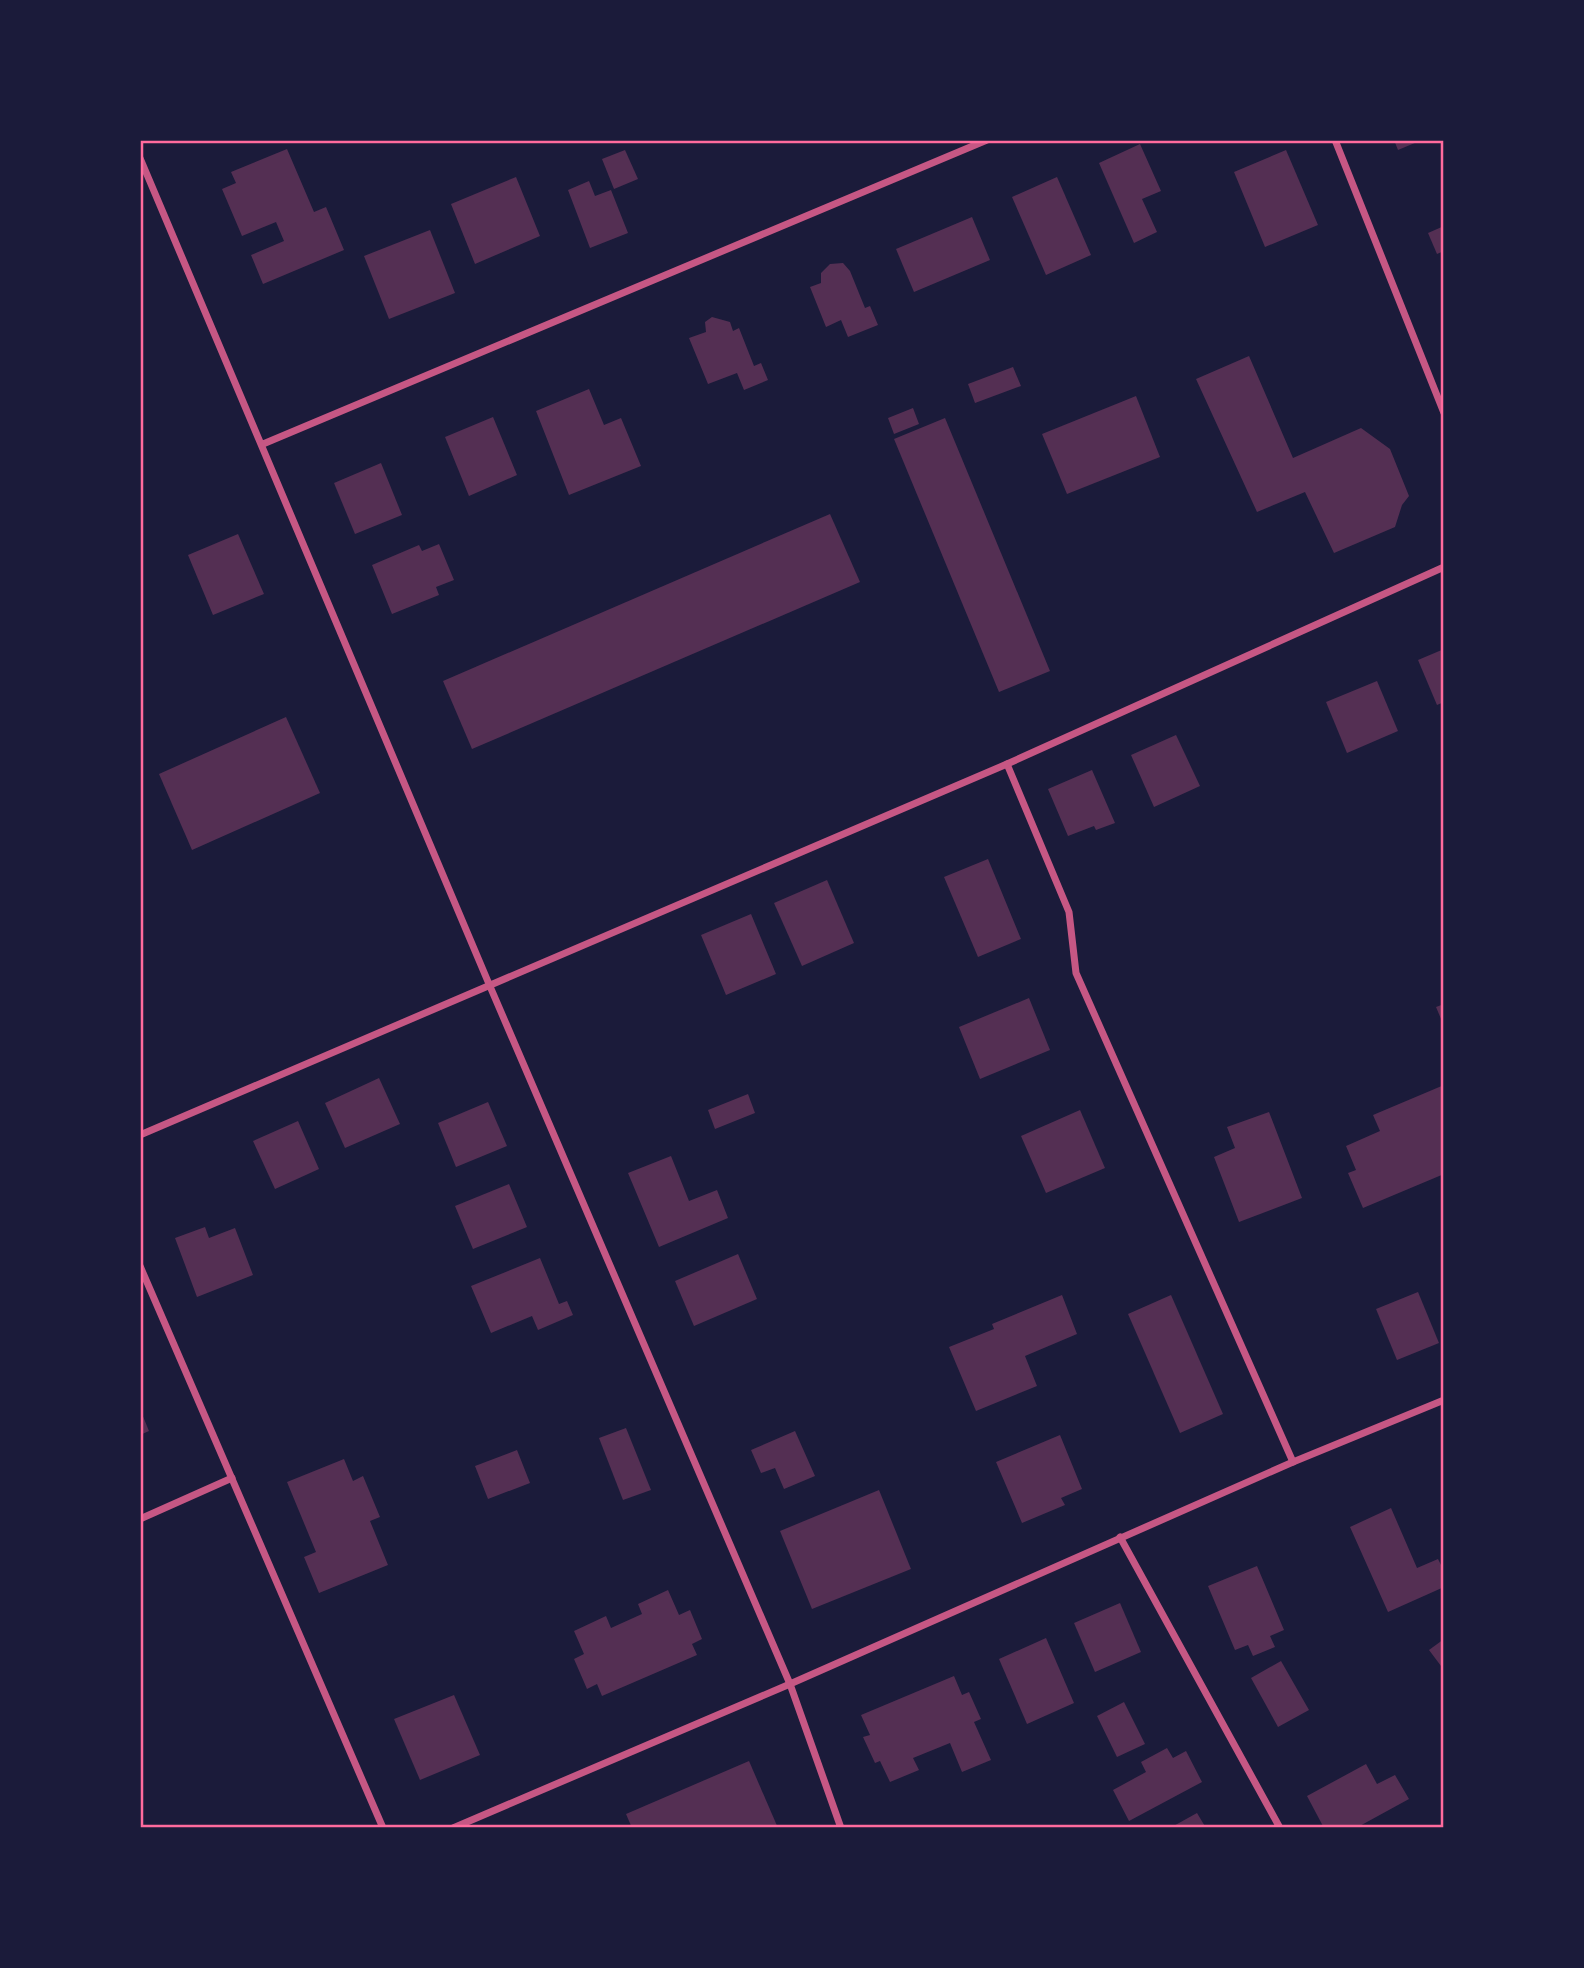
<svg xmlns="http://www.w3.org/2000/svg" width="1584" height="1968" viewBox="0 0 1584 1968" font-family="'Golos Text',sans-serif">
	<rect width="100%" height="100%" fill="#1b1b3a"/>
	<g fill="#542f53">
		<polygon points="1394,140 1422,140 1398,150"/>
		<polygon points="1140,144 1161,191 1142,199 1157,232 1134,243 1099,163"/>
		<polygon points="287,149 314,212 326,207 344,250 263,284 251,255 284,241 276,222 242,236 222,189 236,183 231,172"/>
		<polygon points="625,150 638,179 614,189 602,159"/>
		<polygon points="1286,150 1318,225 1265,247 1234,172"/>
		<polygon points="516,177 540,236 475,264 451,204"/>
		<polygon points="1057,177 1091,255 1046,275 1012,197"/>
		<polygon points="589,181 595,196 611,190 628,233 590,248 568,190"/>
		<polygon points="972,217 990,260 914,292 896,249"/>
		<polygon points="1444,226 1444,251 1437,254 1428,233"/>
		<polygon points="430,230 455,293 389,319 364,256"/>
		<polygon points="843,263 850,271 865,308 870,306 878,325 848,337 841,320 826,327 810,287 821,283 821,273 830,264"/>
		<polygon points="712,317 730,322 733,331 739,328 754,366 761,363 768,380 744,390 737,373 708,384 689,338 706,332 705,322"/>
		<polygon points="1249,356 1293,458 1361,428 1390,449 1409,496 1402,505 1395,527 1334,553 1305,492 1257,512 1196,379"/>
		<polygon points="1013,367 1021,386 975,403 968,384"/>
		<polygon points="589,389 604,425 621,418 641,466 569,495 536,411"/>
		<polygon points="1136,396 1160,457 1067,494 1042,434"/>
		<polygon points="913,408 919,424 894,434 888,418"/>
		<polygon points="493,417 517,475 469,496 445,437"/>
		<polygon points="945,418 1050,671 999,692 894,439"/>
		<polygon points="381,463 402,515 355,534 334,483"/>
		<polygon points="830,514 860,582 472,749 443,681"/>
		<polygon points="238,534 264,594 213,615 188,555"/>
		<polygon points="439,544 454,580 436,587 439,595 392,614 372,565 419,545 422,551"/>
		<polygon points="1444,649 1444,702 1437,705 1418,660"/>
		<polygon points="1377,681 1398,731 1347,753 1326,702"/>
		<polygon points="286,717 320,793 192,850 159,774"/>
		<polygon points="1176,735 1200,786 1154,807 1131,755"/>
		<polygon points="1092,770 1115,823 1096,830 1094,826 1068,836 1048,789"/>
		<polygon points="988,859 1021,939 978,957 944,877"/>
		<polygon points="827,880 854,943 802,966 774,903"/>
		<polygon points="751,914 776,974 726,995 701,935"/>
		<polygon points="1029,998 1050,1050 980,1079 959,1027"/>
		<polygon points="1444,1004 1444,1026 1436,1007"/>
		<polygon points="379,1078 400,1124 345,1148 325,1103"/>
		<polygon points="1444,1085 1444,1174 1363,1208 1348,1173 1356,1170 1346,1146 1380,1131 1373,1115"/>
		<polygon points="748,1094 755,1113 715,1129 708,1110"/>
		<polygon points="488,1102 507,1146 456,1167 438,1123"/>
		<polygon points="1080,1110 1105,1168 1046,1193 1021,1136"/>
		<polygon points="1269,1112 1302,1198 1239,1222 1214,1157 1235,1148 1227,1127"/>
		<polygon points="298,1121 319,1169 275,1189 253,1141"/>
		<polygon points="671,1156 689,1201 717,1190 728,1218 659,1247 628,1173"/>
		<polygon points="509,1184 527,1227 473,1249 455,1206"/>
		<polygon points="205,1227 209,1238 235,1228 253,1275 197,1297 175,1238"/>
		<polygon points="738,1254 757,1299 694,1326 675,1281"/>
		<polygon points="540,1258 559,1304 567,1301 573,1315 538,1330 532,1316 491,1333 471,1286"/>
		<polygon points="1418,1292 1439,1343 1397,1360 1376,1309"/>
		<polygon points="1062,1295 1077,1334 1025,1356 1037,1386 976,1411 949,1347 994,1329 992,1324"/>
		<polygon points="1171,1295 1223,1414 1180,1433 1128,1314"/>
		<polygon points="140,1409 149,1431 140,1435"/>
		<polygon points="626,1428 651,1490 623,1500 599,1438"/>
		<polygon points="795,1431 815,1476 784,1489 775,1468 761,1473 751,1450"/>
		<polygon points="1060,1435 1082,1489 1061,1498 1065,1505 1022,1523 996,1462"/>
		<polygon points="517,1450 530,1483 488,1499 475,1466"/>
		<polygon points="344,1459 353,1481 363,1476 380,1517 370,1521 388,1565 319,1593 304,1557 316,1552 287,1482"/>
		<polygon points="879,1490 911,1569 812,1609 780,1531"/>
		<polygon points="1391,1508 1417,1568 1438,1559 1444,1571 1444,1587 1388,1612 1350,1527"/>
		<polygon points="1257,1566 1284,1630 1270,1636 1275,1647 1253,1656 1248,1645 1235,1650 1208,1586"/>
		<polygon points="668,1590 679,1615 690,1610 702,1639 692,1644 697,1655 602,1696 597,1684 587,1689 574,1659 584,1654 574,1631 606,1616 611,1628 642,1614 638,1604"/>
		<polygon points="1120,1603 1141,1652 1095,1672 1074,1623"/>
		<polygon points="1046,1638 1074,1703 1027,1724 999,1659"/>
		<polygon points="1444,1639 1444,1670 1429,1650"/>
		<polygon points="1281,1661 1309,1710 1278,1727 1251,1678"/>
		<polygon points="954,1676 962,1695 969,1692 981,1719 974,1722 991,1760 962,1772 950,1743 913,1758 919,1770 890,1782 880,1761 875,1763 863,1737 870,1735 861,1715"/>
		<polygon points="454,1695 480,1755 420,1780 394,1719"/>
		<polygon points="1124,1702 1145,1744 1117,1757 1097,1716"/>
		<polygon points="1167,1748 1173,1758 1186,1751 1202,1782 1129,1821 1113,1790 1146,1772 1141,1762"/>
		<polygon points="749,1761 778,1828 632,1828 626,1814"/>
		<polygon points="1366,1764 1377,1784 1395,1775 1409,1799 1356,1828 1324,1828 1307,1796"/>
		<polygon points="1197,1813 1206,1828 1170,1828"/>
	</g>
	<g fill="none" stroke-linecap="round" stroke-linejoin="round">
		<g stroke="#c65784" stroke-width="7">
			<polyline points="1335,140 1444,413"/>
			<polyline points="140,158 489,984 790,1684 841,1828"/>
			<polyline points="263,444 987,140"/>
			<polyline points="1007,764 1069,912 1076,973 1293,1462"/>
			<polyline points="140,1135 1007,764 1444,567"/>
			<polyline points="140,1266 383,1828"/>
			<polyline points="140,1519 232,1478"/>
			<polyline points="1120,1537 1280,1828"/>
			<polyline points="453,1828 790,1684 1293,1462 1444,1400"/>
		</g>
	</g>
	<rect width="1584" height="1968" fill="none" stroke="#1b1b3a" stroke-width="284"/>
	<rect x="142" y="142" width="1300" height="1684" fill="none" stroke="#ff6b9d" stroke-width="2.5"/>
</svg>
